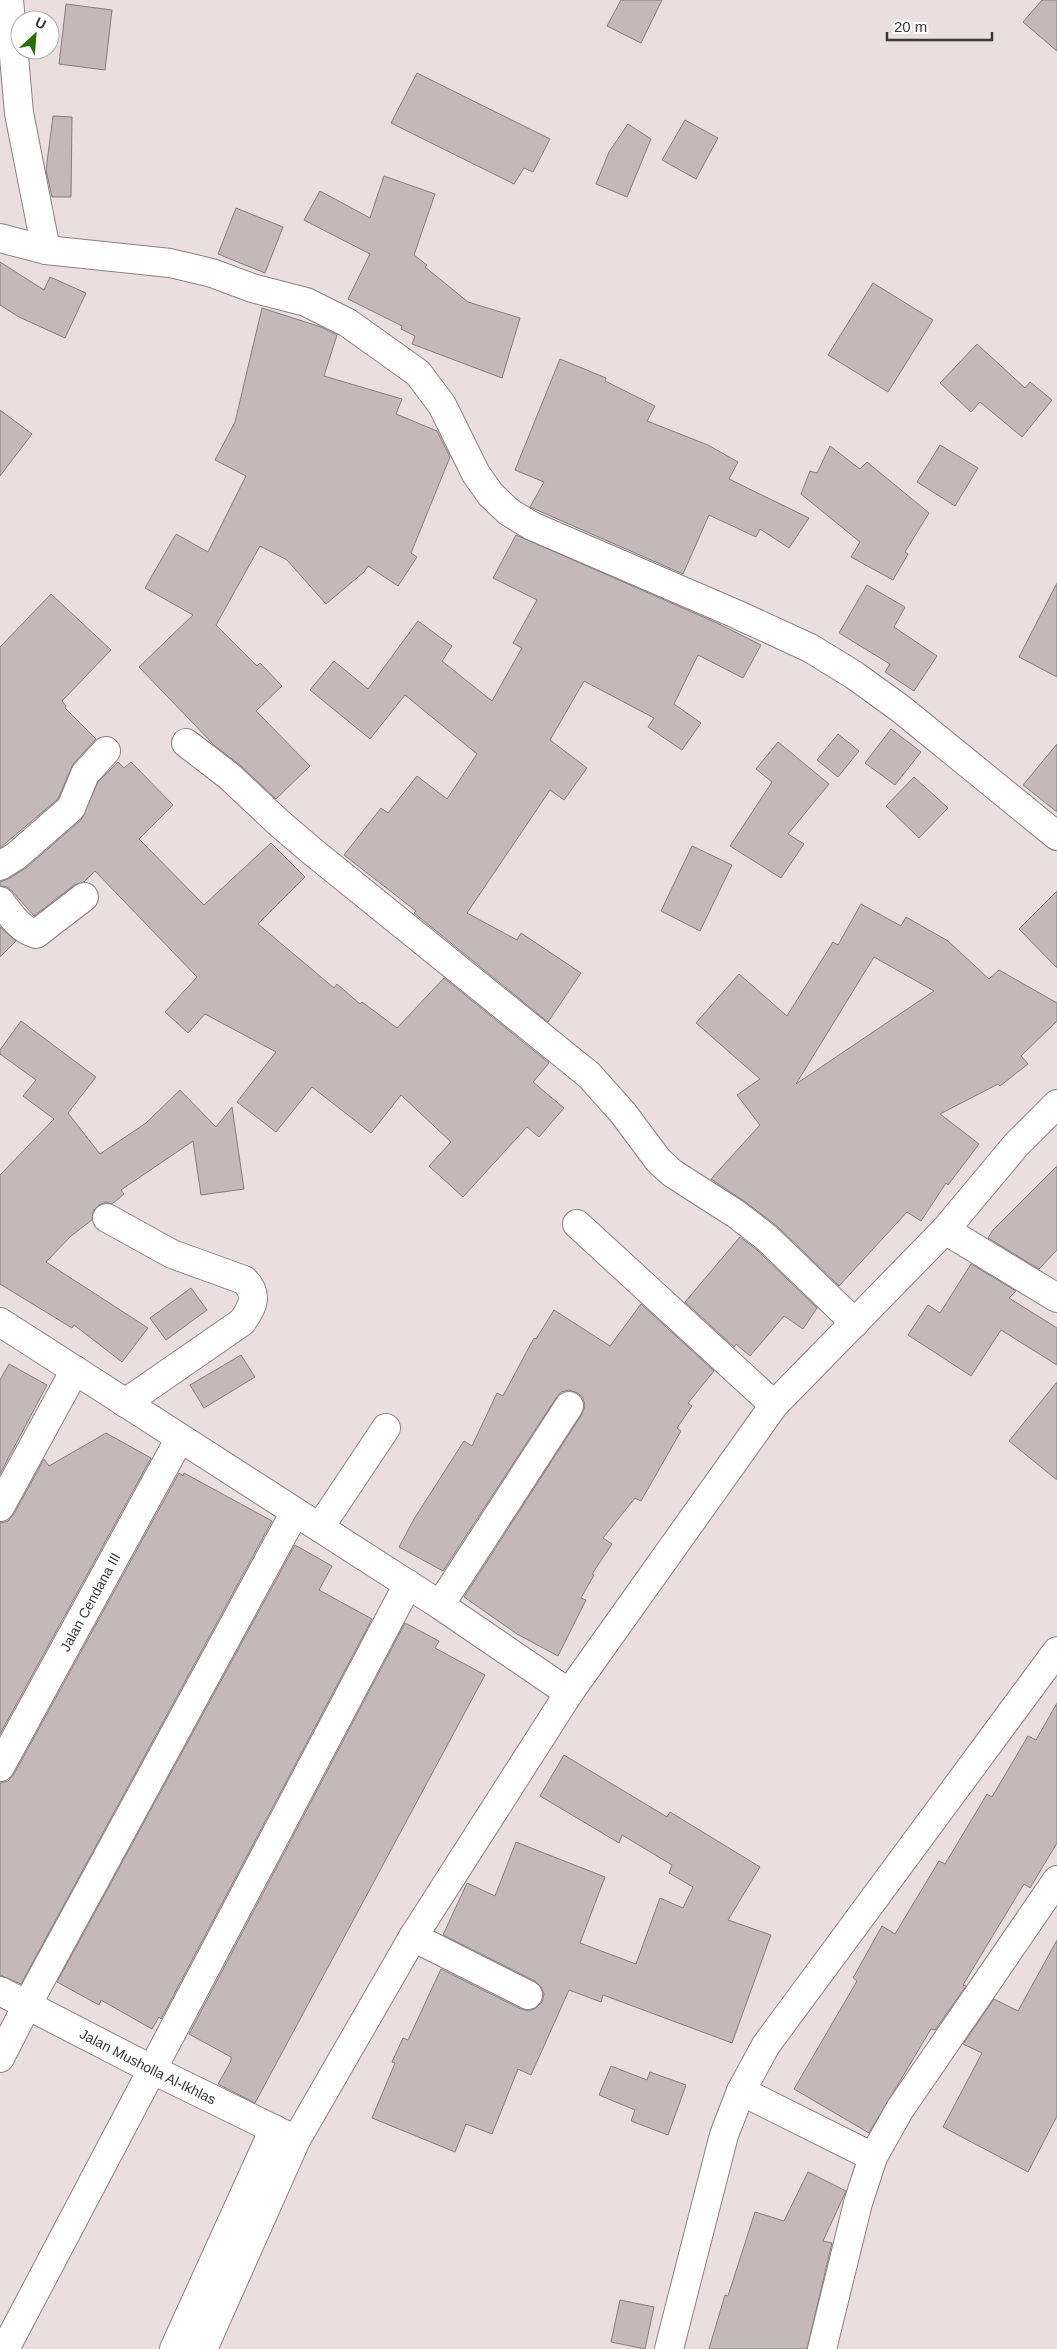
<svg xmlns="http://www.w3.org/2000/svg" width="1057" height="2349" viewBox="0 0 1057 2349" font-family="Arial,sans-serif">
	<rect width="100%" height="100%" fill="#ebdee0"/>
	<g fill="#c4b8ba" stroke="#877c7e" fill-rule="evenodd">
		<polygon points="621,0 662,0 641,43 607,26"/>
		<polygon points="1042,0 1057,0 1057,51 1023,22"/>
		<polygon points="66,4 112,10 105,70 59,64"/>
		<polygon points="417,73 550,139 533,172 524,168 514,184 391,123"/>
		<polygon points="53,116 72,117 71,197 52,197 46,170"/>
		<polygon points="685,120 718,138 696,179 662,160"/>
		<polygon points="628,124 651,139 627,197 596,184 609,152"/>
		<polygon points="384,176 435,194 414,255 427,265 425,267 468,302 520,318 502,378 412,344 415,336 401,329 402,326 348,299 370,254 304,220 320,191 370,218"/>
		<polygon points="236,208 283,227 265,273 218,254"/>
		<polygon points="0,262 44,290 50,277 86,293 65,338 19,317 0,305"/>
		<polygon points="873,283 933,320 888,392 828,355"/>
		<polygon points="262,308 321,327 337,335 324,376 402,399 396,414 437,431 450,457 411,553 417,557 398,586 368,566 364,572 326,604 287,560 260,546 216,625 257,666 260,663 282,686 256,711 310,766 276,799 240,765 215,746 139,667 193,615 145,588 176,534 208,552 246,476 215,460 235,422"/>
		<polygon points="977,344 1025,388 1030,382 1052,400 1022,437 980,402 971,412 940,383"/>
		<polygon points="560,359 606,378 605,381 655,406 647,421 708,445 738,462 729,479 809,518 789,548 760,529 756,537 709,515 683,574 530,507 544,482 515,470"/>
		<polygon points="0,410 32,434 0,476"/>
		<polygon points="940,445 978,468 955,506 917,482"/>
		<polygon points="830,446 860,469 867,462 929,513 905,552 908,554 893,580 851,557 860,542 801,494 810,471 817,473"/>
		<polygon points="516,535 717,623 761,645 743,678 698,655 674,704 701,723 682,750 648,727 654,718 584,681 550,740 587,768 564,800 550,790 467,913 517,940 521,933 581,973 548,1022 414,913 416,911 344,855 381,808 388,813 417,776 447,799 477,754 405,695 370,739 310,690 334,661 368,689 418,621 452,646 442,661 492,701 522,648 513,643 537,600 493,578"/>
		<polygon points="1057,583 1057,677 1019,657"/>
		<polygon points="867,585 905,607 894,627 937,656 914,691 885,672 890,664 839,633"/>
		<polygon points="51,594 111,650 62,701 66,706 65,708 96,739 73,764 58,799 0,848 0,647"/>
		<polygon points="891,729 921,752 895,785 865,763"/>
		<polygon points="838,734 859,751 838,777 817,760"/>
		<polygon points="778,742 829,784 788,834 804,844 781,878 730,846 772,782 756,769"/>
		<polygon points="1057,744 1057,812 1023,785"/>
		<polygon points="118,762 124,768 131,762 173,805 139,839 204,905 271,843 305,877 258,924 334,988 337,984 360,1004 362,1002 397,1028 444,978 549,1063 533,1082 564,1108 539,1137 527,1127 463,1197 429,1166 451,1142 401,1095 371,1133 312,1087 276,1132 237,1102 276,1052 205,1014 188,1033 165,1012 197,977 95,871 84,882 74,885 34,916 12,891 7,887 0,886 0,882 8,879 26,868 81,820 98,782"/>
		<polygon points="914,777 948,808 919,838 886,806"/>
		<polygon points="692,846 732,865 700,931 661,911"/>
		<polygon points="1057,891 1057,968 1019,929"/>
		<path d="M861,904L901,926L906,917L948,941L989,979L999,970L1057,1003V1021L1021,1056L1028,1064L1000,1086L998,1084L940,1114L979,1144L948,1185L946,1183L921,1221L907,1212L839,1286L777,1226L744,1201L711,1179L760,1125L737,1095L760,1079L696,1023L739,974L787,1016L833,942L838,945ZM874,957L934,991L796,1084Z"/>
		<polygon points="0,927 16,941 0,957"/>
		<polygon points="21,1021 96,1077 68,1113 100,1154 146,1123 180,1090 216,1127 232,1107 244,1189 201,1195 193,1141 121,1190 124,1194 112,1204 106,1202 99,1205 93,1211 92,1220 71,1236 46,1262 148,1328 122,1362 74,1325 72,1328 0,1284 0,1175 54,1119 23,1096 36,1080 0,1054 0,1050"/>
		<polygon points="1057,1166 1057,1250 1039,1269 988,1238 993,1230"/>
		<polygon points="740,1237 757,1250 817,1308 803,1329 784,1316 750,1356 736,1344 734,1347 685,1302"/>
		<polygon points="971,1264 1016,1291 1009,1298 1057,1328 1057,1365 1001,1330 971,1376 908,1335 928,1305 940,1313"/>
		<polygon points="191,1288 207,1310 166,1340 150,1318"/>
		<polygon points="641,1304 714,1371 688,1403 692,1406 677,1428 681,1431 641,1501 635,1498 603,1538 612,1544 592,1574 594,1575 581,1598 586,1600 558,1656 517,1634 464,1597 582,1414 585,1406 583,1398 578,1393 569,1390 561,1392 556,1398 443,1571 399,1547 414,1519 464,1441 472,1446 497,1393 503,1396 534,1338 536,1339 554,1310 610,1346"/>
		<polygon points="241,1355 255,1377 204,1408 190,1385"/>
		<polygon points="9,1364 47,1385 0,1474 0,1380"/>
		<polygon points="1057,1382 1057,1480 1009,1441"/>
		<polygon points="106,1433 151,1458 0,1734 0,1523 8,1521 14,1514 44,1459 49,1466"/>
		<polygon points="179,1473 183,1476 184,1473 272,1521 21,1984 0,1975 0,1783 8,1781 14,1774"/>
		<polygon points="295,1545 332,1566 319,1590 372,1619 161,2019 159,2017 152,2029 101,2000 99,2005 57,1982"/>
		<polygon points="405,1623 439,1641 435,1648 485,1675 255,2103 218,2084 231,2061 231,2057 189,2034"/>
		<polygon points="1057,1703 1057,1843 1030,1888 1024,1884 963,1985 966,1986 935,2030 931,2029 869,2133 794,2089 857,1981 853,1978 882,1926 895,1934 939,1861 945,1864 987,1794 992,1797 1028,1736 1036,1740"/>
		<polygon points="564,1755 667,1817 670,1812 760,1867 728,1920 771,1935 732,2043 603,1995 601,2002 569,1990 531,2075 518,2069 492,2134 466,2124 455,2152 372,2118 395,2063 392,2062 403,2038 408,2040 441,1969 521,2009 529,2011 536,2008 542,2002 544,1994 541,1987 535,1981 443,1935 467,1883 495,1896 516,1842 605,1877 580,1943 636,1964 660,1898 683,1908 693,1887 669,1873 672,1865 622,1835 619,1843 540,1796"/>
		<polygon points="1057,1940 1057,2116 1028,2172 943,2127 982,2053 963,2044 994,1999 1018,2011"/>
		<polygon points="611,2066 647,2080 650,2072 686,2085 668,2135 631,2121 635,2110 599,2095"/>
		<polygon points="808,2172 846,2191 823,2241 832,2243 807,2349 709,2349 725,2295 728,2296 755,2212 784,2221"/>
		<polygon points="620,2300 654,2307 645,2349 611,2342"/>
	</g>
	<g fill="none" stroke-linecap="round" stroke-linejoin="round">
		<defs>
			<g id="minor">
				<polyline points="9,0 19,113 46,250"/>
				<polyline points="0,238 46,250 170,263 212,273 252,288 306,302 348,323 418,373 442,405 476,474 491,495 509,512 532,526 736,614 810,648 854,675 901,709 1057,836"/>
				<polyline points="186,743 229,776 279,823 313,852 589,1075 623,1113 658,1160 672,1173 736,1214 767,1238 855,1323"/>
				<polyline points="0,866 16,856 71,808 85,774 106,751"/>
				<path d="M0,901C9,913 20,930 36,934L84,897"/>
				<path d="M107,1218L172,1254L244,1280C259,1294 253,1307 242,1322L125,1403"/>
				<polyline points="577,1224 774,1405"/>
				<polyline points="945,1230 1057,1298"/>
				<polyline points="0,1322 440,1605 569,1693"/>
				<polyline points="0,1507 75,1370"/>
				<polyline points="320,1527 386,1428"/>
				<polyline points="440,1605 569,1406"/>
				<path id="s1" d="M0,1767L180,1438"/>
				<polyline points="413,1937 528,1995"/>
				<path id="s2" d="M0,1991L151,2069L296,2140"/>
				<polyline points="0,2058 27,2005 295,1512"/>
				<polyline points="741,2091 873,2157"/>
				<polyline points="5,2349 408,1584"/>
				<polyline points="174,2349 274,2129"/>
				<polyline points="203,2349 296,2140 413,1937 569,1693 774,1405 945,1230 1016,1145 1057,1104"/>
				<polyline points="669,2349 724,2135 741,2091 766,2045 1057,1651"/>
				<polyline points="822,2349 858,2203 873,2157 900,2109 1057,1880"/>
			</g>
		</defs>
		<use href="#minor" stroke="#8c8182" stroke-width="30"/>
		<use href="#minor" stroke="#fff" stroke-width="28"/>
	</g>
	<g text-anchor="middle" stroke-width="5" stroke-linejoin="round" paint-order="stroke">
		<g font-size="14" fill="#3b3637" stroke="#fff">
			<text dy="5" stroke="none"><textPath href="#s1" startOffset="188">Jalan Cendana III</textPath></text>
			<text dy="5" stroke="none"><textPath href="#s2" startOffset="166">Jalan Musholla Al-Ikhlas</textPath></text>
		</g>
	</g>
	<g transform="translate(35 35) rotate(26)"><circle r="24" fill="#ffffff" stroke="#b1afaf"/>
	<path d="M0-4L9 19L0 12L-9 19Z" fill="#296e08"/>
	<text y="-8" font-size="14" font-weight="bold" text-anchor="middle" fill="#3b3637">U</text>
	</g>
	<path d="M887 32v8h105v-8" fill="none" stroke="#3b3637" stroke-width="2.5"/>
	<text x="894" y="32" font-size="15" fill="#3b3637" stroke="#ffffff" stroke-width="4" paint-order="stroke">20 m</text>
</svg>
